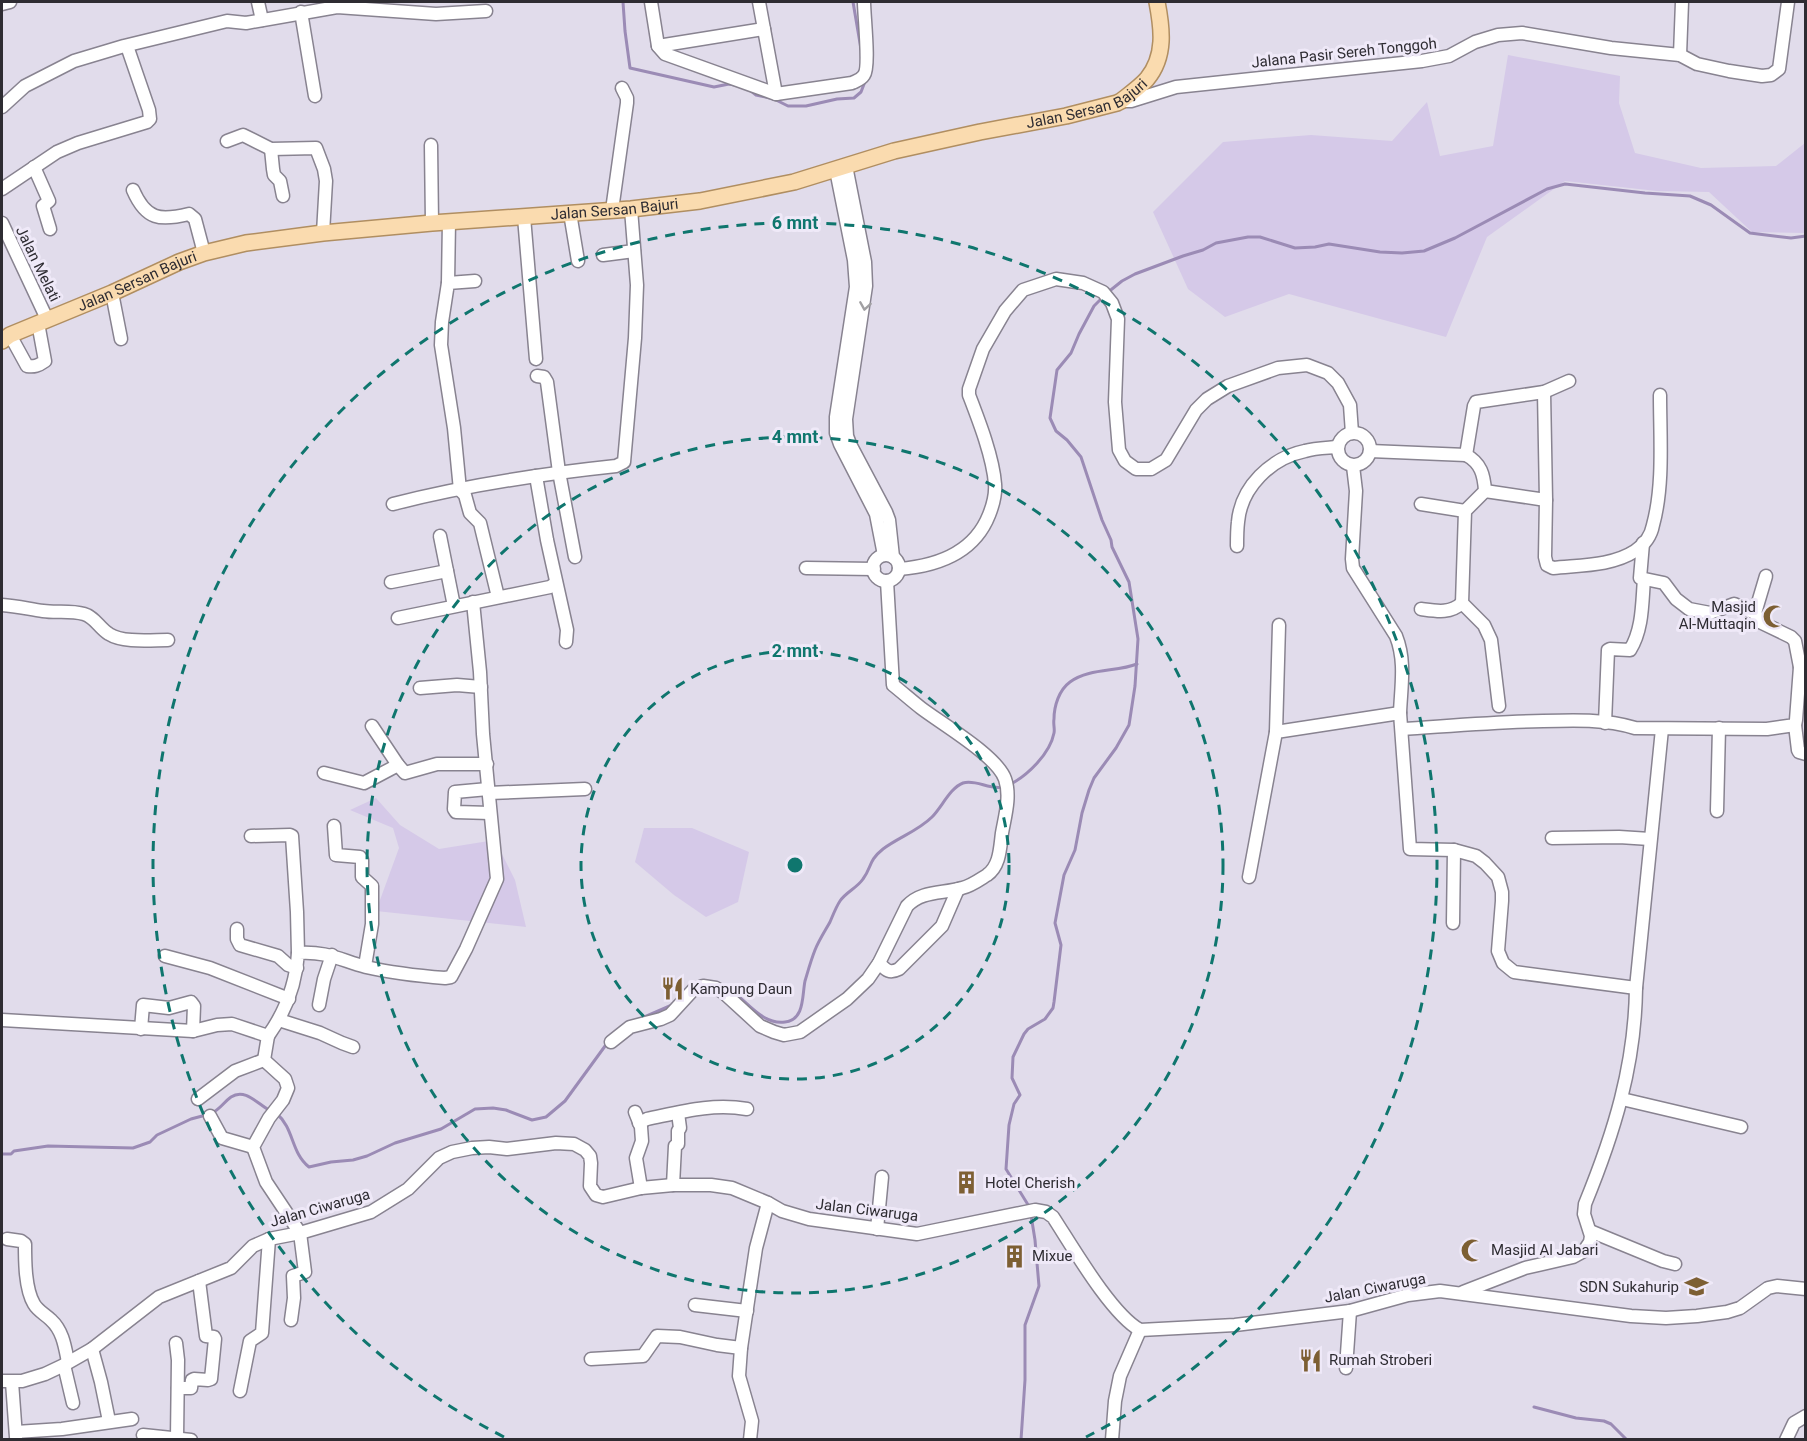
<svg xmlns="http://www.w3.org/2000/svg" width="1807" height="1441" viewBox="0 0 1807 1441" font-family="Roboto,sans-serif">
	<rect width="100%" height="100%" fill="#e1dceb"/>
	<g fill="#d5c9e8">
		<polygon points="1508,55 1620,76 1619,103 1635,153 1701,168 1776,166 1805,143 1805,233 1752,232 1709,192 1657,191 1565,181 1487,237 1446,337 1289,294 1225,317 1188,289 1153,212 1223,142 1311,135 1392,141 1427,102 1440,156 1493,146"/>
		<polygon points="376,798 400,825 439,849 495,840 515,880 526,927 376,911 399,848 393,828 350,810"/>
		<polygon points="644,828 692,828 749,852 738,902 706,917 674,895 635,862"/>
	</g>
	<g fill="none" stroke-linecap="round" stroke-linejoin="round">
		<g stroke="#9b8bb5" stroke-width="3">
			<polyline points="623,2 625,31 630,68 714,87 729,84 735,85"/>
			<polyline points="853,2 861,49"/>
			<polyline points="750,90 756,95 774,99 788,106 806,106 837,99 854,98 861,92 866,79"/>
			<polyline points="1107,293 1122,281 1135,274 1183,256 1203,250 1216,243 1248,237 1260,237 1295,248 1315,247 1329,244 1380,252 1402,253 1424,251 1455,238 1547,189 1565,184 1645,193 1690,196 1711,205 1750,233 1791,238 1806,236"/>
			<path d="M1009,785C1027,776 1050,754 1054,733C1055,729 1053,724 1054,719C1054,706 1059,690 1070,682C1089,668 1117,672 1137,664"/>
			<path d="M719,984C741,990 758,1026 785,1022C805,1020 802,995 805,981C808,971 811,960 815,950C819,940 825,931 830,922C833,915 836,907 840,901C846,892 857,888 863,879C872,867 868,861 883,849C899,837 918,831 932,817C942,807 950,788 963,783C976,779 989,790 1003,787"/>
			<polyline points="642,1018 672,1005"/>
			<path d="M212,1113C220,1109 224,1102 231,1097C246,1087 259,1106 271,1111"/>
			<path d="M277,1114C294,1128 291,1153 309,1167L331,1162L353,1160L367,1156L395,1143L441,1129L475,1109L493,1108L506,1110L532,1120L546,1117L565,1101L608,1042"/>
			<polyline points="2,1154 11,1154 14,1151 48,1146 133,1148 150,1142 157,1135 191,1119 206,1115"/>
			<polyline points="1030,1208 1006,1169 1009,1125 1014,1104 1020,1095 1012,1078 1013,1057 1024,1034 1028,1029 1045,1019 1053,1008 1054,1002 1061,945 1055,923 1064,875 1075,850 1082,813 1089,790 1094,778 1116,748 1129,725 1135,686 1138,639 1129,582 1112,547 1111,540 1102,520 1081,457 1067,440 1056,431 1050,418 1057,370 1071,353 1079,334 1094,306 1102,298"/>
			<polyline points="1534,1407 1576,1418 1604,1421 1611,1424 1627,1440"/>
			<polyline points="1021,1440 1025,1380 1025,1325 1039,1286 1035,1240 1031,1215"/>
		</g>
		<defs>
			<g id="minor">
				<polyline points="258,2 262,20"/>
				<path d="M651,2L658,46L665,54L776,94L852,83C856,81 861,80 864,75C870,67 864,15 864,2"/>
				<polyline points="759,2 776,94"/>
				<polyline points="2,4 10,2"/>
				<polyline points="301,12 315,96"/>
				<polyline points="658,46 764,29"/>
				<polyline points="1680,55 1682,2"/>
				<polyline points="1121,101 1131,101 1176,87 1422,61 1449,56 1475,42 1498,35 1522,33 1611,48 1680,55 1697,64 1729,71 1762,76 1771,75 1779,69 1788,2"/>
				<polyline points="2,107 25,86 74,61 124,46 227,21 246,23 337,7 436,14 486,11"/>
				<polyline points="227,141 243,135 271,149 316,148 324,169 326,181 323,233"/>
				<polyline points="431,145 432,223"/>
				<polyline points="271,149 273,169 274,175 280,181 283,196"/>
				<polyline points="846,166 865,262 866,286 846,419 847,436 850,444 886,512 889,520 893,557"/>
				<polyline points="34,167 49,201 43,206 50,229"/>
				<polyline points="836,170 854,260 856,287 836,417 836,433 840,444 876,514 884,555"/>
				<polyline points="2,189 57,152 78,143 147,122 150,119 149,110 127,46"/>
				<path d="M133,190C146,220 160,221 189,214L195,219L204,253"/>
				<polyline points="612,210 627,103 627,98 622,88"/>
				<polyline points="570,213 578,261"/>
				<polyline points="524,217 536,359"/>
				<polyline points="2,223 47,319"/>
				<polyline points="603,255 634,251"/>
				<polyline points="475,281 448,283 442,322 441,345 454,428 460,490 465,495 470,513 480,523 498,597"/>
				<polyline points="448,283 449,221"/>
				<polyline points="112,293 121,339"/>
				<path d="M10,335L27,366C34,367 38,366 45,361L38,323"/>
				<polyline points="537,376 544,377 547,382 559,472 575,557"/>
				<circle cx="1354" cy="449" r="16"/>
				<path d="M1370,451L1466,455C1481,463 1484,475 1485,491L1465,511L1462,603L1484,625L1491,640L1499,706"/>
				<polyline points="1466,455 1474,406 1476,402 1544,392 1569,381"/>
				<path d="M1353,466L1356,491L1352,559L1353,568L1396,636C1406,661 1401,687 1400,713"/>
				<polyline points="536,476 547,540 567,630 566,642"/>
				<polyline points="1485,491 1546,500 1544,392"/>
				<path d="M1546,500L1545,557L1547,565L1553,568C1580,565 1612,566 1635,551C1644,545 1651,536 1653,525C1664,485 1660,437 1660,395"/>
				<path d="M393,504C466,485 541,474 616,466L624,462L635,338L637,285L631,209"/>
				<polyline points="1421,504 1465,511"/>
				<polyline points="440,536 454,606"/>
				<polyline points="1643,543 1640,578 1664,583 1676,599 1689,609 1710,613 1734,604 1755,613 1760,622 1791,637 1795,641 1800,667"/>
				<path d="M1237,546C1237,538 1237,530 1238,522C1241,487 1271,458 1305,451C1315,448 1326,448 1337,447"/>
				<circle cx="886" cy="568" r="13"/>
				<polyline points="806,568 874,569"/>
				<path d="M899,569C937,566 974,553 989,515C993,505 996,496 995,484C993,457 979,421 969,395V389L983,349L1005,311L1023,290L1056,279L1083,283L1103,292L1112,303L1118,319L1115,402L1119,450L1125,461L1136,469H1151L1166,460L1196,410L1207,399L1228,386L1278,368L1307,365L1328,373L1338,383L1350,405L1352,433"/>
				<polyline points="391,582 447,571"/>
				<path d="M2,605C16,606 29,609 43,611C56,613 70,610 84,614C95,617 99,628 109,634C123,643 151,640 168,640"/>
				<path d="M1421,609C1436,611 1450,614 1462,603"/>
				<polyline points="1755,613 1766,576"/>
				<polyline points="398,618 550,587 556,583"/>
				<polyline points="420,688 457,685 481,687"/>
				<path d="M1605,723L1608,650L1610,649L1630,650C1643,629 1642,603 1644,579"/>
				<polyline points="1795,725 1798,750 1799,752 1806,754"/>
				<polyline points="372,726 398,765 405,773 437,764 487,764"/>
				<path d="M1402,729C1449,726 1496,722 1543,721C1573,720 1606,719 1635,728L1767,729L1795,725L1796,720L1800,667H1806"/>
				<polyline points="1276,732 1279,625"/>
				<polyline points="324,773 364,783 398,765"/>
				<polyline points="488,789 455,792 454,809 456,812 490,813"/>
				<polyline points="489,793 585,789"/>
				<polyline points="1717,811 1719,728"/>
				<polyline points="334,826 336,855 360,857 362,860 362,877 372,886 372,924 365,966"/>
				<polyline points="251,836 290,835 292,836 297,912 298,953"/>
				<polyline points="1552,838 1619,837 1650,839"/>
				<polyline points="1249,877 1276,732 1400,713 1410,849 1454,850 1476,856 1485,863 1498,877 1502,892 1502,901 1498,951 1503,963 1514,972 1636,988"/>
				<polyline points="1453,923 1454,850"/>
				<polyline points="237,929 237,939 240,945 278,956 288,965 297,968"/>
				<polyline points="165,956 210,968 289,999"/>
				<path d="M879,963C886,970 889,974 899,969L942,926L958,889"/>
				<polyline points="319,1005 324,979 332,955"/>
				<path d="M2,1020L193,1031L217,1025L232,1024L268,1036C286,1011 296,984 298,953C327,951 340,960 366,967C392,973 419,976 445,978L451,977L466,949L497,879L483,734L480,672L473,602"/>
				<polyline points="279,1020 320,1033 342,1043 353,1047"/>
				<polyline points="141,1029 143,1005 169,1008 191,1002 194,1006 193,1031"/>
				<polyline points="268,1036 264,1060 285,1079 288,1088 283,1100 269,1118 253,1147 266,1182 300,1233 305,1272 293,1276 294,1298 291,1320"/>
				<path d="M611,1042L630,1027L661,1019L670,1015L693,990L703,986L716,988L724,993L760,1026L774,1032L784,1035L800,1032L847,999L868,979L879,963L907,906C922,890 943,894 962,888C971,886 979,880 987,875C1000,866 1000,848 1002,833C1005,816 1011,796 1005,779C997,756 942,724 921,708C912,701 903,693 893,685L887,581"/>
				<polyline points="198,1099 235,1071 264,1060"/>
				<polyline points="1622,1099 1741,1127"/>
				<polyline points="635,1112 641,1127 642,1141 636,1158 641,1188"/>
				<polyline points="210,1116 222,1138 253,1147"/>
				<path d="M639,1123L647,1119C681,1112 712,1103 747,1109"/>
				<polyline points="673,1185 675,1146 678,1144 678,1131 680,1128 678,1113"/>
				<polyline points="877,1229 882,1177"/>
				<polyline points="1590,1231 1663,1261 1675,1264"/>
				<path d="M7,1239L21,1241L25,1244C25,1261 25,1289 34,1304C38,1311 45,1314 51,1320C63,1331 65,1347 68,1362"/>
				<path d="M1463,1292L1525,1268L1573,1257L1584,1251L1590,1242L1591,1236L1584,1214L1585,1204C1614,1133 1635,1066 1636,988L1662,729"/>
				<polyline points="695,1305 747,1311"/>
				<polyline points="176,1343 178,1360 177,1438"/>
				<polyline points="92,1349 101,1382 109,1421"/>
				<polyline points="591,1359 643,1356 657,1336 680,1337 717,1345 741,1348"/>
				<polyline points="64,1365 73,1403"/>
				<polyline points="1346,1368 1350,1311"/>
				<path d="M2,1381H22L45,1374L64,1365L92,1349L159,1297L231,1268L253,1246L269,1239L300,1233L371,1212L408,1189L439,1158L452,1152L472,1148L489,1147L507,1149L556,1143L574,1144L585,1150L590,1156L591,1163L590,1186L596,1195L603,1197L641,1188L673,1185H711L732,1188L768,1203L782,1211L809,1219L917,1234L1035,1210L1046,1212L1053,1217C1072,1246 1111,1314 1140,1330L1235,1325L1350,1311L1408,1295L1440,1291L1631,1316L1666,1318L1697,1316L1727,1312L1740,1308L1768,1288L1777,1286L1806,1289"/>
				<polyline points="12,1382 16,1437"/>
				<polyline points="178,1388 191,1388 192,1380 194,1379 208,1380 211,1379 215,1339 214,1337 206,1336 199,1281"/>
				<polyline points="240,1391 250,1341 262,1333 269,1239"/>
				<polyline points="16,1432 62,1429 132,1419"/>
				<polyline points="143,1435 191,1440"/>
				<polyline points="750,1440 752,1421 739,1376 741,1348 756,1248 768,1203"/>
				<polyline points="1112,1440 1115,1401 1120,1376 1140,1330"/>
				<polyline points="1786,1440 1794,1423 1806,1416"/>
			</g>
			<g id="major">
				<path id="s1" d="M2,341L10,335L112,293L179,262L204,253L246,243L323,233L432,223L631,209L700,201L794,182L894,151L980,132L1066,116L1117,103L1121,101C1130,94 1140,87 1147,79C1166,56 1162,28 1157,2"/>
			</g>
		</defs>
		<use href="#minor" stroke="#888390" stroke-width="15"/>
		<use href="#major" stroke="#b08e61" stroke-width="18"/>
		<use href="#minor" stroke="#fff" stroke-width="12"/>
		<use href="#major" stroke="#fadbaf" stroke-width="15"/>
	</g>
	<defs><path id="oneway-chevron" d="M-2-3.5L2.5 0L-2 3.5" fill="none" stroke-width="1.6" stroke-linecap="round" stroke-linejoin="round" transform="scale(1.5)"/></defs>
	<use stroke="#a1a0a3" href="#oneway-chevron" transform="translate(865 306) rotate(99)"/>
	<g fill="none" stroke="#0f766e" stroke-width="3" stroke-dasharray="10 8">
		<circle cx="795" cy="865" r="214"/>
		<circle cx="795" cy="865" r="428"/>
		<path d="M504 1437A642 642 0 1 1 1086 1437"/>
	</g>
	<defs>
		<symbol id="mosque-bare" viewBox="-9 -9 18 18"><path d="M3.5-4.9A6 6 0 1 0 3.5 4.9A5 5 0 1 1 3.5-4.9Z" fill="#7d5f33" stroke="#efe9f8" stroke-width="2.5" paint-order="stroke"/></symbol>
		<symbol id="restaurant-bare" viewBox="-9 -9 18 18"><path d="M-5-6h1v4h1v-4h1v4h1v-4h1v5L-1.5 .5V6h-2V.5L-5-1ZM5-6V6H3V1.5H1.5Q1.5-4 5-6Z" fill="#7d5f33" stroke="#efe9f8" stroke-width="2.5" paint-order="stroke"/></symbol>
		<symbol id="building-bare" viewBox="-9 -9 18 18"><path d="M-4-6H4V6H1V3H-1V6H-4ZM-2.5-4.3h1.7v1.8h-1.7ZM.8-4.3h1.7v1.8H.8ZM-2.5-1h1.7V.8h-1.7ZM.8-1h1.7V.8H.8Z" fill="#7d5f33" stroke="#efe9f8" stroke-width="2.5" paint-order="stroke"/></symbol>
		<symbol id="school-bare" viewBox="-9 -9 18 18"><path d="M0-5L7-2L0 1L-7-2ZM-4 1L0 2.5L4 1V4Q0 6-4 4Z" fill="#7d5f33" stroke="#efe9f8" stroke-width="2.5" paint-order="stroke"/></symbol>
	</defs>
	<g fill-rule="evenodd">
		<use href="#mosque-bare" x="1758" y="600" width="33" height="33"/>
		<use href="#restaurant-bare" x="656" y="972" width="33" height="33"/>
		<use href="#building-bare" x="950" y="1166" width="33" height="33"/>
		<use href="#mosque-bare" x="1456" y="1234" width="33" height="33"/>
		<use href="#building-bare" x="998" y="1240" width="33" height="33"/>
		<use href="#school-bare" x="1680" y="1270" width="33" height="33"/>
		<use href="#restaurant-bare" x="1294" y="1344" width="33" height="33"/>
	</g>
	<g text-anchor="middle" stroke-width="6" stroke-linejoin="round" paint-order="stroke">
		<g font-size="15" fill="#2e2c32" stroke="#efe9f8">
			<text transform="translate(1344 53) rotate(-6)" y="5">Jalana Pasir Sereh Tonggoh</text>
			<text dy="5" stroke="none"><textPath href="#s1" startOffset="1120">Jalan Sersan Bajuri</textPath></text>
			<text dy="5" stroke="none"><textPath href="#s1" startOffset="634">Jalan Sersan Bajuri</textPath></text>
			<text transform="translate(38 264) rotate(64)" y="5">Jalan Melati</text>
			<text dy="5" stroke="none"><textPath href="#s1" startOffset="148">Jalan Sersan Bajuri</textPath></text>
			<text transform="translate(320 1208) rotate(-16)" y="5">Jalan Ciwaruga</text>
			<text transform="translate(867 1210) rotate(7)" y="5">Jalan Ciwaruga</text>
			<text transform="translate(1375 1288) rotate(-11)" y="5">Jalan Ciwaruga</text>
		</g>
		<g font-size="15" fill="#2e2c32" stroke="#efe9f8" text-anchor="start">
			<text x="1756" y="612" text-anchor="end">Masjid<tspan x="1756" dy="17">Al-Muttaqin</tspan></text>
			<text x="690" y="994">Kampung Daun</text>
			<text x="985" y="1188">Hotel Cherish</text>
			<text x="1491" y="1255">Masjid Al Jabari</text>
			<text x="1032" y="1261">Mixue</text>
			<text x="1679" y="1292" text-anchor="end">SDN Sukahurip</text>
			<text x="1329" y="1365">Rumah Stroberi</text>
		</g>
	</g>
	<circle cx="795" cy="865" r="9" fill="#0f766e" stroke="#efe9f8" stroke-width="3"/>
	<g font-size="18" text-anchor="middle" font-weight="bold" fill="#0f766e" stroke="#efe9f8" stroke-width="6" stroke-linejoin="round" paint-order="stroke">
		<text x="795" y="229">6 mnt</text>
		<text x="795" y="443">4 mnt</text>
		<text x="795" y="657">2 mnt</text>
	</g>
	<rect width="1807" height="1441" fill="none" stroke="#2e2c32" stroke-width="6"/>
</svg>
